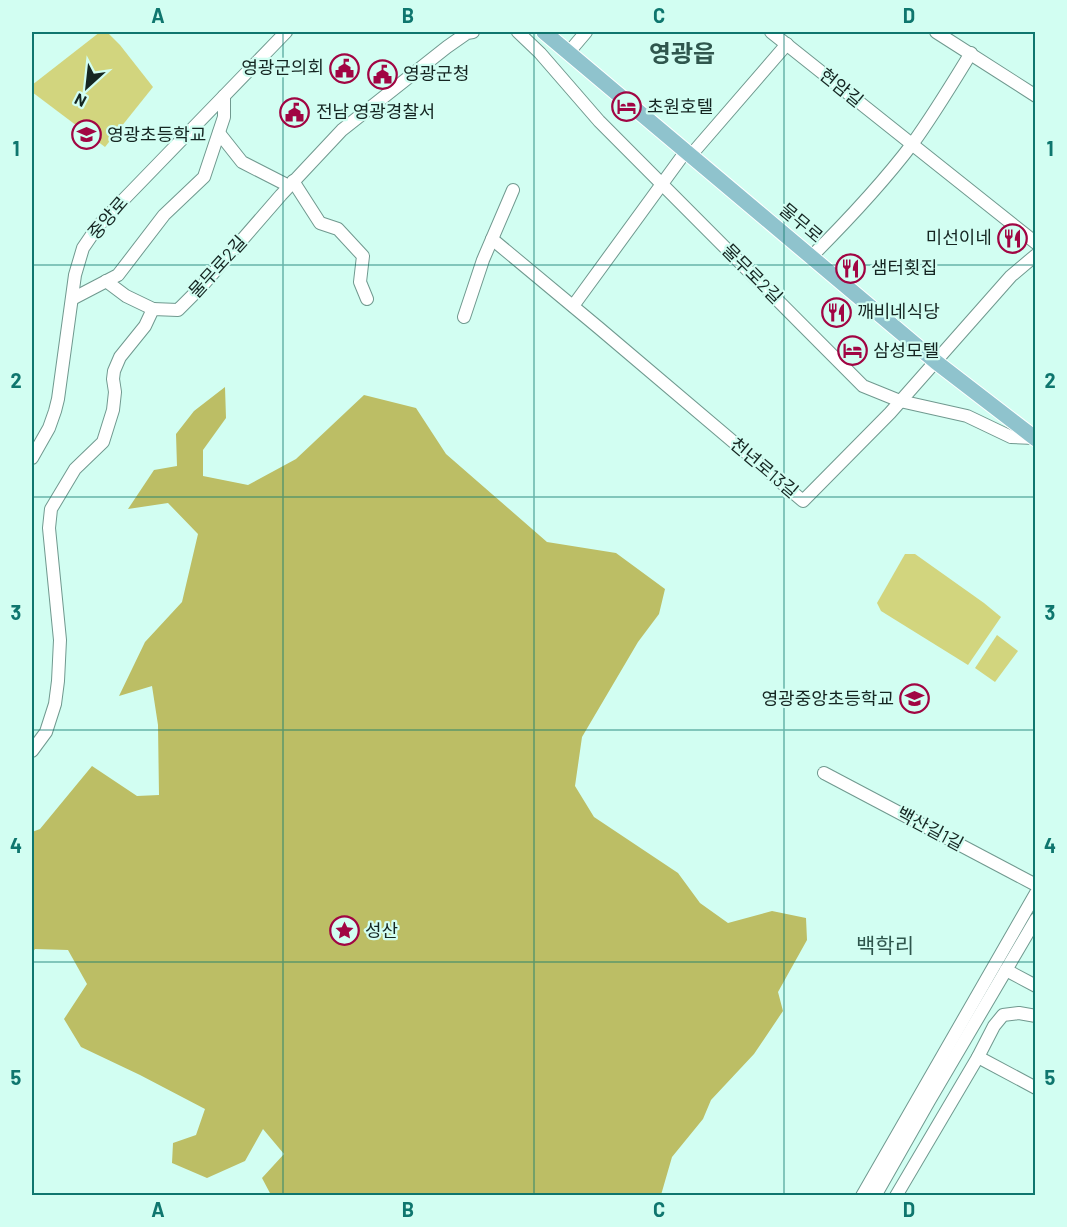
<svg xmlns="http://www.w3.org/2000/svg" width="1067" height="1227" viewBox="0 0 1067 1227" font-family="Barlow,'Noto Sans KR',sans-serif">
	<rect width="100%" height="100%" fill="#d2fef2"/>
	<g fill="#d2d57e">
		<polygon points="100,32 107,32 120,45 153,87 105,147 32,92 32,85"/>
		<polygon points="905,554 915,554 984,603 1001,617 968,665 881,611 877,603"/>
		<polygon points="997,635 1018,651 995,682 975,668"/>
	</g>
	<polygon fill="#bcbe65" points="225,387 226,418 203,450 203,476 248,485 296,459 364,395 416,408 446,454 547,542 616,553 665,589 659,614 638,642 582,737 575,786 594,817 678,873 700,903 728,923 772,911 806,918 807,940 778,992 783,1011 754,1054 711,1100 703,1119 672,1157 661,1195 271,1195 262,1178 284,1154 263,1129 245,1161 207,1178 172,1163 173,1143 196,1135 205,1109 140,1075 81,1047 64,1019 87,984 68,950 35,949 32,953 32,832 40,829 92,766 137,796 159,795 158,725 152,686 119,696 145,642 182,602 198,534 168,503 128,509 154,470 177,466 176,434 194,411"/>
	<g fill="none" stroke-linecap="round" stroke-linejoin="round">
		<defs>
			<g id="minor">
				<polyline points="518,32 540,53 599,121 863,386 900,401 967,416 1011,437 1034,438"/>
				<polyline points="771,32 1036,243"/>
				<polyline points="936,32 1036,96"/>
				<polyline points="569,52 586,32"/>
				<polyline points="219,133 242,162 289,186"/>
				<polyline points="691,155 787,44"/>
				<polyline points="293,181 320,223 338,229 363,256 360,282 367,299"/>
				<polyline points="492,239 599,328 803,501 890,413 1011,276 1036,255"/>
				<path d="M811,257C847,221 882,184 913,143C934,114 952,84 971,53"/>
				<polyline points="106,281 126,296 153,309"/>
				<polyline points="72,299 118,275 164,215 204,177 224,117 224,96"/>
				<polyline points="573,306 686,151"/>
				<polyline points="464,317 483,260 513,190"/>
				<polyline points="32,458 49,428 55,411 58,399 75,275 83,248 98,226 286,32"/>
				<polyline points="32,751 46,732 55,704 58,681 60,640 49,528 51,509 75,469 103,442 113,410 115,392 113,379 114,371 120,357 145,326 153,309 178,310 202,286 281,195 342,130 447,47 467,33 473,32"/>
				<polyline points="824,773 1036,885"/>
				<polyline points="1006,970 1036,986"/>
				<polyline points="978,1057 1036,1088"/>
				<polyline points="862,1196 1036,893"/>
				<polyline points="875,1196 929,1101 1036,919"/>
				<polyline points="896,1196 978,1057 994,1026 1003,1015 1019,1013 1036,1016"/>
			</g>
			<polyline id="major" points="544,32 936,362 1036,439"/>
		</defs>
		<use href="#minor" stroke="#70998f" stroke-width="14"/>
		<use href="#major" stroke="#fff" stroke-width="17"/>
		<use href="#minor" stroke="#fff" stroke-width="12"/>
		<use href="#major" stroke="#8fc3cd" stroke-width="15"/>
	</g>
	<path fill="none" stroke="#0f766e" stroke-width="1.5" stroke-opacity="0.55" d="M283,32V1196M534,32V1196M784,32V1196M32,265H1036M32,497H1036M32,730H1036M32,962H1036"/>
	<defs>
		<symbol id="civic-ring" viewBox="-11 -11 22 22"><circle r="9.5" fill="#d2fef2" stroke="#a10543" stroke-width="1.5"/><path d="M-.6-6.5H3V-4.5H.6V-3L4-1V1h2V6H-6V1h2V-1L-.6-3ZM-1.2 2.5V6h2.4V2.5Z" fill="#a10543"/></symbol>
		<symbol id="hotel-ring" viewBox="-11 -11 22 22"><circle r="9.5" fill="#d2fef2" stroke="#a10543" stroke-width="1.5"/><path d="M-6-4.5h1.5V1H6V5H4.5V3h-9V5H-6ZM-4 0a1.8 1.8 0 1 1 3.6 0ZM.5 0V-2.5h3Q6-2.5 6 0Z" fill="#a10543"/></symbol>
		<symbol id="school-ring" viewBox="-11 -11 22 22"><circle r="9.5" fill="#d2fef2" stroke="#a10543" stroke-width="1.5"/><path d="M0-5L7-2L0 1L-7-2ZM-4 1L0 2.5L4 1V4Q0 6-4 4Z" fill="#a10543"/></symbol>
		<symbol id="restaurant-ring" viewBox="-11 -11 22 22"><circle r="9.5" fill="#d2fef2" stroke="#a10543" stroke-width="1.5"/><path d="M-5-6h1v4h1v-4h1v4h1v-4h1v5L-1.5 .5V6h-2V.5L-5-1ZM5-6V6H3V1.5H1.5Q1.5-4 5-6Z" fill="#a10543"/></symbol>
		<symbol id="sight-ring" viewBox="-11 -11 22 22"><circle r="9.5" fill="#d2fef2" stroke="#a10543" stroke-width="1.5"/><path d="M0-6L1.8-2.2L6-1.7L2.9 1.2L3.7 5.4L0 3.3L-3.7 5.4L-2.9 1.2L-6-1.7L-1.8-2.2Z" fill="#a10543"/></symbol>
	</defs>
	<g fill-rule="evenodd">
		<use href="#civic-ring" x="328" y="52" width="33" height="33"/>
		<use href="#civic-ring" x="366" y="58" width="33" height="33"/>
		<use href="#hotel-ring" x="610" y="90" width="33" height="33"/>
		<use href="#civic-ring" x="278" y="96" width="33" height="33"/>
		<use href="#school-ring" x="70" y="118" width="33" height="33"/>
		<use href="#restaurant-ring" x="996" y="222" width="33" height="33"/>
		<use href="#restaurant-ring" x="834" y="252" width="33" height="33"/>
		<use href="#restaurant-ring" x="820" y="296" width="33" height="33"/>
		<use href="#hotel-ring" x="836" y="334" width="33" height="33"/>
		<use href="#school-ring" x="898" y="682" width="33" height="33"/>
		<use href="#sight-ring" x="328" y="914" width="33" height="33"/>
	</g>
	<g text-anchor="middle" stroke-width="4.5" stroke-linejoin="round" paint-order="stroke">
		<g font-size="18" fill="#152622" stroke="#d2fef2" text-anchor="start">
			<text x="324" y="74" text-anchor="end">영광군의회</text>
			<text x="403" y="80">영광군청</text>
			<text x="647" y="113">초원호텔</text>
			<text x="316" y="118">전남 영광경찰서</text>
			<text x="107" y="141">영광초등학교</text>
			<text x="992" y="244" text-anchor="end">미선이네</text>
			<text x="871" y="274">샘터횟집</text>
			<text x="857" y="318">깨비네식당</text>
			<text x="873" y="357">삼성모텔</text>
			<text x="894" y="705" text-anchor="end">영광중앙초등학교</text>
			<text x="365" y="937">성산</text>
		</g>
		<g font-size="18" fill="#152622" stroke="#d2fef2">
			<text transform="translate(841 88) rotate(39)" y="6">현암길</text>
			<text transform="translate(108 218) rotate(-49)" y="6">중앙로</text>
			<text transform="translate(801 223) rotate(40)" y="6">물무로</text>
			<text transform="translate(218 267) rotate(-48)" y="6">물무로2길</text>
			<text transform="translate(752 274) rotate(45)" y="6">물무로2길</text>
			<text transform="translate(764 468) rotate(40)" y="6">천년로13길</text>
			<text transform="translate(930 829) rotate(28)" y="6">백산길1길</text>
		</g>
		<g font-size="21" fill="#2f564d" stroke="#d2fef2">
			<text x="885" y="953">백학리</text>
		</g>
		<g font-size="24" font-weight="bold" fill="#2f564d" stroke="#d2fef2">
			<text x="682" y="62">영광읍</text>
		</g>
	</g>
	<rect width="1067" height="1227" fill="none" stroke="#d2fef2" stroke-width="66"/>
	<g transform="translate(87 87) rotate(207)" stroke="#d2fef2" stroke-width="4.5" paint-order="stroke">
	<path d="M0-4.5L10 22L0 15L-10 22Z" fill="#152622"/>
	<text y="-9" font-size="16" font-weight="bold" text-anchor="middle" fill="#152622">N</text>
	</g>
	<rect x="33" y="33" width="1001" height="1161" fill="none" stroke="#0f766e" stroke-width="2"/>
	<g font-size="20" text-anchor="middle" font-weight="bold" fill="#0f766e">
		<text x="158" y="23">A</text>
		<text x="408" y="23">B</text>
		<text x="659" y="23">C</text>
		<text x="909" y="23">D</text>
		<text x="16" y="156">1</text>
		<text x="1050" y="156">1</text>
		<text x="16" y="388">2</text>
		<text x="1050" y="388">2</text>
		<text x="16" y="620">3</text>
		<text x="1050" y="620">3</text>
		<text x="16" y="853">4</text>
		<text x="1050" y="853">4</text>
		<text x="16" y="1085">5</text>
		<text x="1050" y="1085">5</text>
		<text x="158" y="1217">A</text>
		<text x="408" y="1217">B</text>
		<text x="659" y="1217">C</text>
		<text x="909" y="1217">D</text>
	</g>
</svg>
